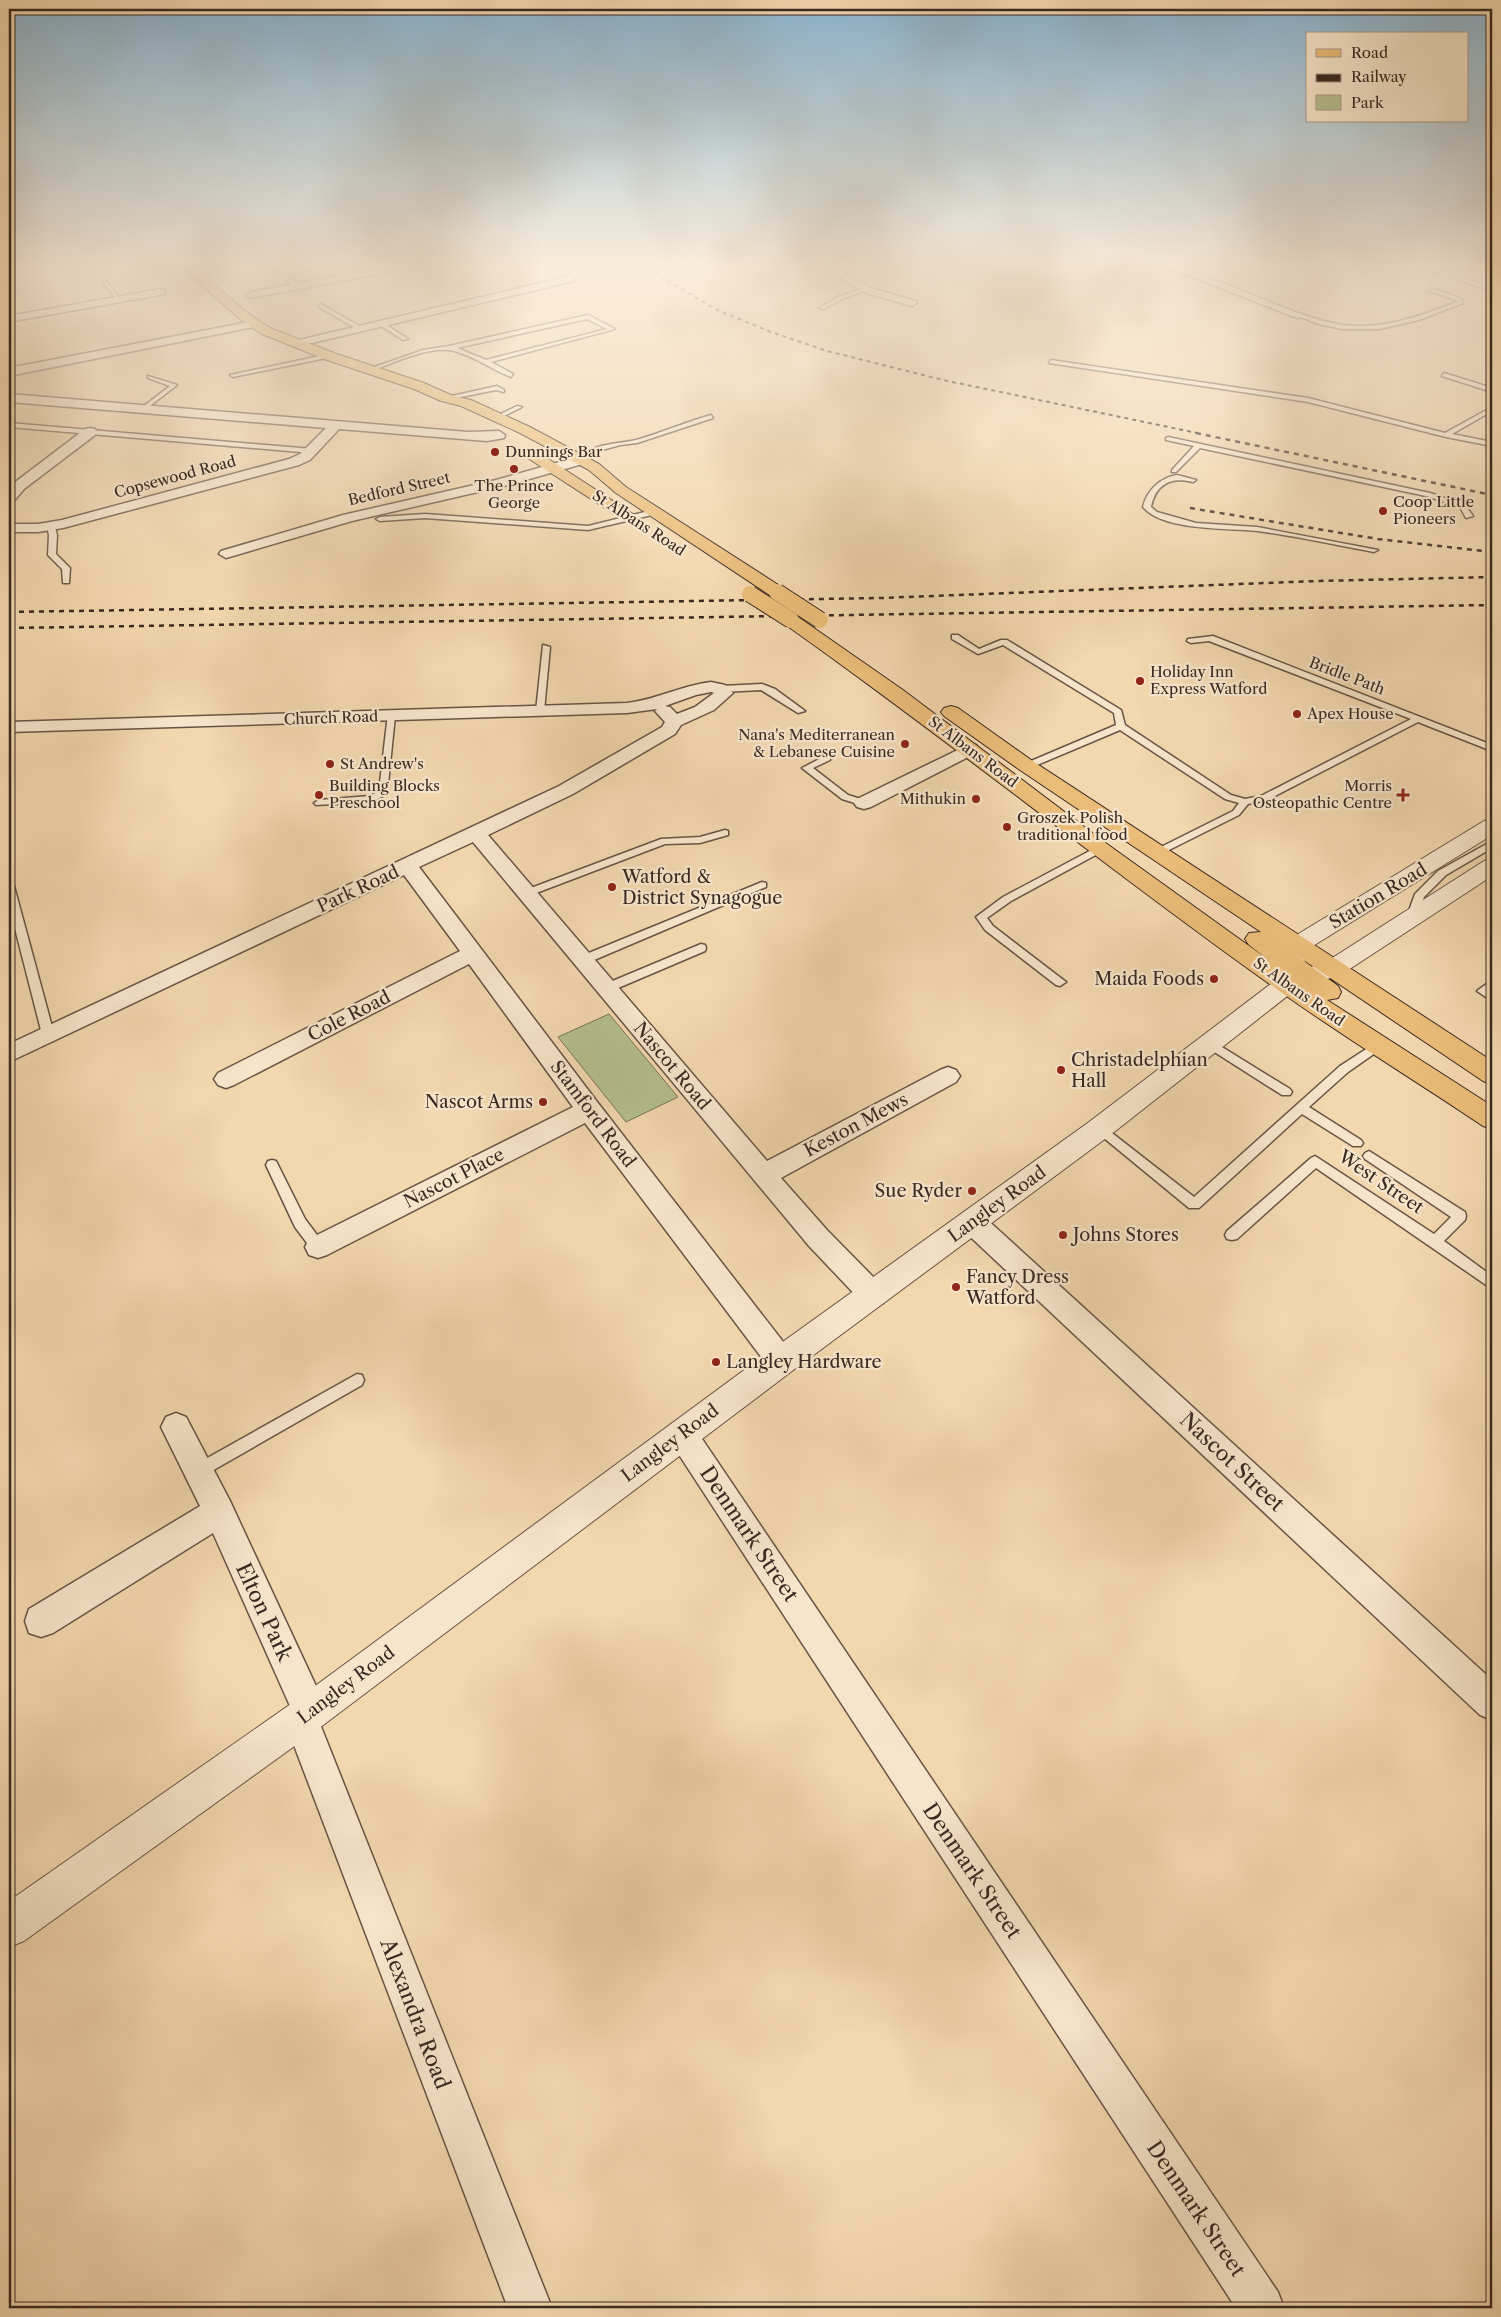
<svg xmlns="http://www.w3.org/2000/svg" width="1501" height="2317" viewBox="0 0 1501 2317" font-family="'Libre Caslon Text',serif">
	<rect width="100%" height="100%" fill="#f3d7af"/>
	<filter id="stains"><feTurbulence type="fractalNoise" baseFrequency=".004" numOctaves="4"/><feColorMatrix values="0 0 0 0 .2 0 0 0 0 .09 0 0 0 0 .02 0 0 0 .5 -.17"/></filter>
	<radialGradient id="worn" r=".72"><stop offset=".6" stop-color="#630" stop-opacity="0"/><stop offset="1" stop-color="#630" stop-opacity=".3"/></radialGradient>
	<polygon fill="#b5bf8f" stroke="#787458" points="609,1014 678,1097 626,1122 558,1037"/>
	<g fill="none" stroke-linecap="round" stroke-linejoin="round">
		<defs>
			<g id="service">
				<path d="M1409,264C1417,264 1426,270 1434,269C1441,268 1447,264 1454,264L1438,271L1492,287V291Z"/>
				<polygon points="1011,265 1016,266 1002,275 1011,279 1011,281 995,275"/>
				<polygon points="276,270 280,270 299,286 299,288 295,288 276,272"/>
				<polygon points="103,282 107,282 121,300 117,300"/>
				<polygon points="864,288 869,289 842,299 824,309 819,308 838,297"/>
				<path d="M1431,288L1460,298L1463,303L1419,320L1380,329H1342L1319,324L1295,315L1298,313C1313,318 1328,323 1343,325C1383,330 1420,316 1457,302L1456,300L1429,291Z"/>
				<polygon points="321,304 361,327 362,328 357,329 319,307"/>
				<path d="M588,315L615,329L491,362L513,374L511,377C491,369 474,356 454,351C432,345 395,362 374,370L369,369L423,350L449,346ZM587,319L607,329L486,360L457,348Z"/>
				<polygon points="378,322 382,322 408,339 403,340 378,324"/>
				<polygon points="329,354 331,357 233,377 230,375"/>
				<polygon points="1051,360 1308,398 1445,433 1492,407 1492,411 1452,434 1492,442 1492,446 1446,437 1308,402 1049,363"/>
				<polygon points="1444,373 1492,388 1492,392 1442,376"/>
				<polygon points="148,376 177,385 142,412 140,409 170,386 148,378"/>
				<polygon points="497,386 504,390 504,392 496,390 446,400 443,398"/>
				<polygon points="517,406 522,407 500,418 495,417"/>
				<path d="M711,415L713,418L637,443L620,445L595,452L583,461L578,460C595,442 614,445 636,440C661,433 686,422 711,415Z"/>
				<polygon points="9,423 312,449 315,451 312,453 9,427"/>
				<polygon points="1168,437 1430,493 1465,505 1473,516 1466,518 1460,507 1426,496 1200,448 1176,472 1172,472 1172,470 1194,446 1166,440 1166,438"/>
				<path d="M1177,475L1196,480L1193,482C1172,477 1156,483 1151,507L1157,512L1196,523L1257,527L1378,550L1374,552C1335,545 1296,536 1257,531C1227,528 1163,531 1143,507C1147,490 1160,478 1177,475Z"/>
				<polygon points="653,510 657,512 656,514 588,530 425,518 380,521 376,519 380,517 425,514 588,526"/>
				<polygon points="51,525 55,527 57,535 56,554 70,568 69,583 63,583 62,569 48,555 49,535 47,527"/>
				<polygon points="952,635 958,635 979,649 1001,640 1007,640 1121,710 1125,725 1231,795 1245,799 1261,796 1411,719 1209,641 1191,643 1187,641 1188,639 1213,636 1492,745 1492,751 1418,722 1267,800 1248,804 1239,815 1157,856 1152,853 1153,851 1233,811 1239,803 1225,799 1120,730 1030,768 1024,768 1024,764 1116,725 1114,713 1003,645 978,654 952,639"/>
				<polygon points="543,645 550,647 544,711 540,714 536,711"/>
				<polygon points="762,684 775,689 805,711 798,713 761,690 722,692 718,689 722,686"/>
				<polygon points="388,714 395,716 387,794 372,802 316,805 314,803 319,800 370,796 379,791"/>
				<polygon points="827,755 830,756 830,760 813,768 848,795 867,801 867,805 864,806 842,799 802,768"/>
				<polygon points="725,830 728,831 728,835 700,843 665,844 531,895 527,896 522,893 523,891 661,839 700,837"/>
				<polygon points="1492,841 1492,848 1446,875 1424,897 1415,921 1407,921 1406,919 1415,894 1438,871"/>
				<polygon points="1099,846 1103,847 1103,851 1011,901 987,918 993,926 1066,982 1060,986 1056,985 985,930 976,917 1003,897"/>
				<polygon points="762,882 766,883 766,887 587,963 583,964 578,960 579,957"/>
				<polygon points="9,883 14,886 54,1034 48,1038 42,1034 9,905"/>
				<polygon points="701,944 705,945 706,948 705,951 611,991 603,991 601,988 603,985"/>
				<polygon points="1492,980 1492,1001 1477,991"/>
				<polygon points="1209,1039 1290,1089 1292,1092 1290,1095 1282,1095 1205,1046 1203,1043 1205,1040"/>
				<polygon points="1377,1042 1381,1043 1383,1046 1381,1049 1348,1072 1309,1107 1361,1140 1363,1143 1361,1146 1353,1146 1302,1114 1199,1208 1189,1208 1093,1129 1099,1124 1103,1126 1194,1197 1340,1066"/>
				<polygon points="1369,1151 1465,1212 1466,1216 1465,1220 1444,1241 1492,1276 1492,1289 1316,1168 1237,1239 1232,1240 1227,1239 1225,1235 1227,1231 1311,1158 1315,1156 1434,1234 1451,1217 1365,1159 1363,1156 1365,1153"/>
				<polygon points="272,1160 276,1161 305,1219 323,1243 325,1247 323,1251 318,1253 313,1251 295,1227 266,1165 268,1161"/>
				<polygon points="357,1374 362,1375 364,1380 362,1385 203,1476 198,1478 193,1476 190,1471 193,1466"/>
			</g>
			<g id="minor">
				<polygon points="41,264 64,264 59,267 9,276 9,270"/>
				<polygon points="397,264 419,264 414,267 251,298 246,295 251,292"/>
				<polygon points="815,264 828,264 835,268 854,264 875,264 843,272 874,289 916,301 917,303 912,306 866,293"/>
				<path d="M1000,264H1045C1036,271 1009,271 1000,264Z"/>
				<polygon points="1159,264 1174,264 1303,315 1298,318 1294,317"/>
				<polygon points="570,276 575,279 574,281 295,347 289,344 295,341"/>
				<polygon points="161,289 165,290 165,294 9,322 9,316"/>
				<polygon points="254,321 258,322 260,324 258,326 9,376 9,368"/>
				<polygon points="9,394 468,432 499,431 505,435 504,438 487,441 339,429 310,460 299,465 63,528 38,532 9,532 9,524 38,524 62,520 289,459 300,454 326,428 9,402"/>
				<polygon points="90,428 95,429 96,432 95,435 24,489 14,501 9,502 9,489 14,483 85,429"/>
				<polygon points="581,456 588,460 586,463 504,486 352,521 226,558 219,554 221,551 343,515 496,480"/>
				<path d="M711,682L725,685L733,693L714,710L681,725L675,734L573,794L488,835L767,1161L940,1070L948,1067L956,1070L960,1076L956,1082L781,1178L827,1230L883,1287L887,1295L883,1303L873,1307L863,1303L809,1246L473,842L419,867L598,1103L791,1352L795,1361L791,1370L781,1374L771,1370L585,1123L327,1255L318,1258L309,1255L305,1247L309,1239L573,1107L469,964L234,1085L226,1088L218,1085L214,1079L218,1073L460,951L404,875L9,1062V1044L559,786L662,727L665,722L655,711L657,709L627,713L9,732V722L627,703C656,700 682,685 711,682ZM711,692L714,693L695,707L677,714L670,707L665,706L696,695Z"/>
				<polygon points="970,744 976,745 979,749 976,753 871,807 864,809 857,807 854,803 857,799"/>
				<polygon points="972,1211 981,1214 1492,1680 1492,1720 1480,1715 963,1230 959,1222 963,1214"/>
				<polygon points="176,1413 186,1417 230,1501 322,1699 327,1711 320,1724 552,2308 508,2308 284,1719 290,1706 213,1533 53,1633 41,1637 29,1633 25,1621 29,1609 200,1506 161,1427 166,1417"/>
				<polygon points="682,1420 692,1424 1278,2292 1284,2308 1236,2308 672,1444 667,1434 672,1424"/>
			</g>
			<polygon id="tertiary" points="1492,819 1492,835 1308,949 1302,970 1326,962 1484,861 1492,859 1492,876 1342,974 1295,990 1109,1136 792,1371 314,1732 24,1941 9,1947 9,1901 288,1706 770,1351 1089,1122 1280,977 1277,972 1290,939 1484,821"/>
			<g id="primary">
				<polygon points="177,264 189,264 249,314 270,328 334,353 424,383 451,395 471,400 530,427 599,464 626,487 783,588 786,592 783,596 771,596 616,493 589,470 520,433 461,406 441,401 414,389 324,359 262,334 241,320"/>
				<polygon points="528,448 533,449 636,516 634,519 622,519 523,455 521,452"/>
				<path d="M792,616L798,617L903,690L1107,844L1270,961L1249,945L1245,939L1249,933L1261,932L1020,770L944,716L941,712L944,708L951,706L958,708L1034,762L1492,1061V1084L1483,1081L1293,953L1338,986L1341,992L1338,998L1327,1000L1492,1106V1129L1483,1126C1415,1080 1345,1038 1278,990C1111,872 953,743 786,625L783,621L786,617Z"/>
			</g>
		</defs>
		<use href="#service" stroke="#685445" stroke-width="3"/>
		<use href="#minor" stroke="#685445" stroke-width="3"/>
		<use href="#tertiary" stroke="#685445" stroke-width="2"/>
		<use href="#primary" stroke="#3a2922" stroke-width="2"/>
		<use href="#service" fill="#f7e5cb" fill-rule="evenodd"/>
		<use href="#minor" fill="#f7e5cb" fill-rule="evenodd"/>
		<use href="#tertiary" fill="#f7e5cb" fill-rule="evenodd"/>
		<use href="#primary" fill="#eabc78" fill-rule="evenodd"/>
		<polyline stroke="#3a2922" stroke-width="2" stroke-dasharray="4 4" stroke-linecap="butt" points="640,264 715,309 771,332 827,351 943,380 1202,434"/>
		<g stroke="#3a2922" stroke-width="2.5" stroke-dasharray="5 5" stroke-linecap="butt">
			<polyline points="1196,433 1492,495"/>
			<polyline points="1190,508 1378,539 1492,552"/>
			<polyline points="9,612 881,598 1317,581 1492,577"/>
			<polyline points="9,628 1492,605"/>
		</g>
		<defs>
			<g id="primary-bridge">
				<polyline points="777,592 820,620"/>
				<polyline points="750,594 791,620"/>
			</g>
		</defs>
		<use href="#primary-bridge" stroke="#3a2922" stroke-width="18" stroke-linecap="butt"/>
		<use href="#primary-bridge" stroke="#eabc78" stroke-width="16"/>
	</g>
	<linearGradient id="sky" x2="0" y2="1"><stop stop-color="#8ab6d2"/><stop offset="0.45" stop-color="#faeddb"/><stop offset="1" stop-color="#faeddb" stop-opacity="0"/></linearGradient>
	<rect width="1501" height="589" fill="url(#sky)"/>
	<g fill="#8f2418" stroke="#f7e5cb" stroke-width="2">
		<circle cx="495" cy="452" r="5"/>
		<circle cx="514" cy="469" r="5"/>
		<circle cx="1383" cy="511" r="5"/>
		<circle cx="1140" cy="681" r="5"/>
		<circle cx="1297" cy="714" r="5"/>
		<circle cx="905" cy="744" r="5"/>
		<circle cx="330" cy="764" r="5"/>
		<circle cx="319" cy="795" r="5"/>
		<path d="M1400.5 787.5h5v5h5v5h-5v5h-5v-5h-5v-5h5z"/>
		<circle cx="976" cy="799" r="5"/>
		<circle cx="1007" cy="827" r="5"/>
		<circle cx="612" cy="887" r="5"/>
		<circle cx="1214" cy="979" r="5"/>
		<circle cx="1061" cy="1070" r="5"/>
		<circle cx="543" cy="1102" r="5"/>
		<circle cx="972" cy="1191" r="5"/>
		<circle cx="1063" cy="1235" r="5"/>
		<circle cx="956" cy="1287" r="5"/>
		<circle cx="716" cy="1362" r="5"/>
	</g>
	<g text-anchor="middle" stroke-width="4.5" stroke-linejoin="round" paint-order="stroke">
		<g font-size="15" fill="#3a2922" stroke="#f7e5cb" text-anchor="start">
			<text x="505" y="457">Dunnings Bar</text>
			<text x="514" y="491" text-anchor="middle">The Prince<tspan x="514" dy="17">George</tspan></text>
			<text x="1393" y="507">Coop Little<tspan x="1393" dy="17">Pioneers</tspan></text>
			<text x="1150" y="677">Holiday Inn<tspan x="1150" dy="17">Express Watford</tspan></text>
			<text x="1307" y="719">Apex House</text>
			<text x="895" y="740" text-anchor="end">Nana's Mediterranean<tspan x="895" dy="17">&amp; Lebanese Cuisine</tspan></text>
			<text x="340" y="769">St Andrew's</text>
			<text x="329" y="791">Building Blocks<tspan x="329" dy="17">Preschool</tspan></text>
			<text x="1392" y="791" text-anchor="end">Morris<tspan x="1392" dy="17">Osteopathic Centre</tspan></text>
			<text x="966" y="804" text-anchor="end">Mithukin</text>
			<text x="1017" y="823">Groszek Polish<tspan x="1017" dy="17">traditional food</tspan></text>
		</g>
		<g font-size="15" fill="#3a2922" stroke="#f7e5cb">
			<text transform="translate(175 477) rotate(-15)" y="5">Copsewood Road</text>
			<text transform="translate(399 489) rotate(-13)" y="5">Bedford Street</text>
			<text transform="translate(639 523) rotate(33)" y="5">St Albans Road</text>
			<text transform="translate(1347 676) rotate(21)" y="5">Bridle Path</text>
			<text transform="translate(331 718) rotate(-2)" y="5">Church Road</text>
			<text transform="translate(973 752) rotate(37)" y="5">St Albans Road</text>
			<text transform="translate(1299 992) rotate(35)" y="5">St Albans Road</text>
		</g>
		<g font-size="18" fill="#3a2922" stroke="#f7e5cb" text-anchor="start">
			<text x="622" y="883">Watford &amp;<tspan x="622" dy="21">District Synagogue</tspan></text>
			<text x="1204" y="985" text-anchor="end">Maida Foods</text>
			<text x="1071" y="1066">Christadelphian<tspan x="1071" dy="21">Hall</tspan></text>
			<text x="533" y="1108" text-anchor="end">Nascot Arms</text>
			<text x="962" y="1197" text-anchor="end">Sue Ryder</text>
			<text x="1073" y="1241">Johns Stores</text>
			<text x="966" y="1283">Fancy Dress<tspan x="966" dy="21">Watford</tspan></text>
			<text x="726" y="1368">Langley Hardware</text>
		</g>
		<g font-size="18" fill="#3a2922" stroke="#f7e5cb">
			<text transform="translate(358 889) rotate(-25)" y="6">Park Road</text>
			<text transform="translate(1378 896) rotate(-31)" y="6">Station Road</text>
			<text transform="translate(349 1016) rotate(-27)" y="6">Cole Road</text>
			<text transform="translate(672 1066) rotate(50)" y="6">Nascot Road</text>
			<text transform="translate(593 1114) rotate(53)" y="6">Stamford Road</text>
			<text transform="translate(856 1125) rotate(-28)" y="6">Keston Mews</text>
			<text transform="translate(454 1178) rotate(-27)" y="6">Nascot Place</text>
			<text transform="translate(1381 1182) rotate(34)" y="6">West Street</text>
			<text transform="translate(997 1204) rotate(-36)" y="6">Langley Road</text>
			<text transform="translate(670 1443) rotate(-37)" y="6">Langley Road</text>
			<text transform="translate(346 1685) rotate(-37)" y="6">Langley Road</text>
		</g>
		<g font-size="21" fill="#3a2922" stroke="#f7e5cb">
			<text transform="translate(1232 1462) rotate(43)" y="7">Nascot Street</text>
			<text transform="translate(749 1534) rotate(56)" y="7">Denmark Street</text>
			<text transform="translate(264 1612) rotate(65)" y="7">Elton Park</text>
			<text transform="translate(972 1871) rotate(56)" y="7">Denmark Street</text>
			<text transform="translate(415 2014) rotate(69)" y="7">Alexandra Road</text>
			<text transform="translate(1196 2209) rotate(56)" y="7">Denmark Street</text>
		</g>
	</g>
	<rect width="1501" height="2317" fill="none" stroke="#f3d7af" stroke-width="30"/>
	<rect x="10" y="10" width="1481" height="2297" fill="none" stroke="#3a2922" stroke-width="2.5"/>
	<rect x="15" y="15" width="1471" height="2287" fill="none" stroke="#3a2922"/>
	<rect x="1306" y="32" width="162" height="90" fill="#f7e5cb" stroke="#ab9a87"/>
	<rect x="1316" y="49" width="25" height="8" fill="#eabc78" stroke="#ab9a87"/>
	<text x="1351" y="58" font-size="15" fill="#3a2922">Road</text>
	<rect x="1316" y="74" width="25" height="8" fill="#3a2922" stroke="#ab9a87"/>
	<text x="1351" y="82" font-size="15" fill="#3a2922">Railway</text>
	<rect x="1316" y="95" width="25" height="15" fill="#b5bf8f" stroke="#ab9a87"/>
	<text x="1351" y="108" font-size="15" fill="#3a2922">Park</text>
	<rect width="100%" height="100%" filter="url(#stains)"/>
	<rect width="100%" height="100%" fill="url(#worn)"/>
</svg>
